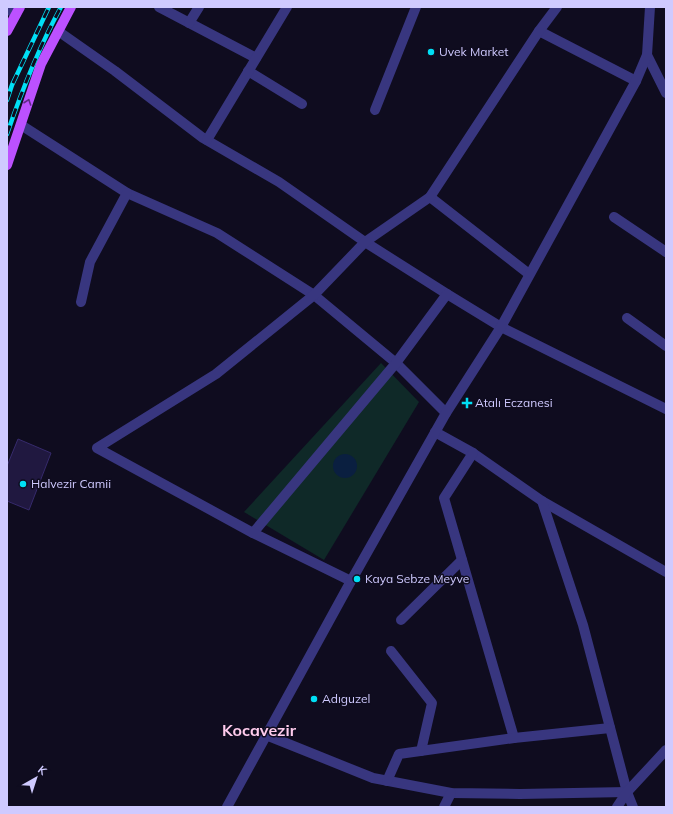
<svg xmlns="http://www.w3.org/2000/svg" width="673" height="814" viewBox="0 0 673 814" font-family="Mulish,sans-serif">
	<rect width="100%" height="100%" fill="#0f0c1f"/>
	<polygon fill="#0f2928" points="381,363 419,402 324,560 244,512"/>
	<circle fill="#0a1f40" cx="345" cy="466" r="12"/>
	<polygon fill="#201840" stroke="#362a6c" points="18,439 51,453 29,510 7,501 7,466"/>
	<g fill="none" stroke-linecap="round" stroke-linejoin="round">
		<g stroke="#38367f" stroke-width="10">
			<polyline points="159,7 256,58"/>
			<polyline points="7,9 16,14"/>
			<polyline points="189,23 199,7"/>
			<polyline points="58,31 115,71 203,138 279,182 365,242 447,294 501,327 666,409"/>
			<polyline points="539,31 636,81"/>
			<polyline points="647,55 666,93"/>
			<polyline points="248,71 302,104"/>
			<polyline points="375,110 416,7"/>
			<polyline points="21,125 127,193 217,233 314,295 396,363 446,413"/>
			<polyline points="207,140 287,7"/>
			<polyline points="430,197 529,274"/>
			<polyline points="614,217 666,252"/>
			<polyline points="81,302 90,262 127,193"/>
			<polyline points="627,318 666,346"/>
			<polyline points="435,432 473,453 542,501 666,572"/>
			<polyline points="473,453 444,498 514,738"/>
			<polyline points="542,501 583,625 627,792 633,807"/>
			<polyline points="253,533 396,363 447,294"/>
			<polyline points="351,581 253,533 97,448 216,374 314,295 365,242 430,197 539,31 557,7"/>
			<polyline points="401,620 462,560"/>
			<polyline points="391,651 432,703 421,751"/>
			<polyline points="266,735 373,778 451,793 520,794 627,792"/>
			<polyline points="387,781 399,754 514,738 610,728"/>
			<polyline points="444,807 451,793"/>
			<polyline points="617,807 627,792 666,750"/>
		</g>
		<polyline stroke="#38367f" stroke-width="10" points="227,807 351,581 446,413 501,327 636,81 647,55 650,7"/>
		<g stroke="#bc51ff" stroke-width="10">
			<polyline points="7,31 20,7"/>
			<polyline points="7,165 41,64 71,7"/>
		</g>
		<defs>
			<g id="rail">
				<polyline points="7,100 12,85 49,7"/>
				<path d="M7,134C22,90 39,47 61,7"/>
			</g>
		</defs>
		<use href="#rail" stroke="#00dff5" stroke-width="4.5"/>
		<use href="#rail" stroke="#0f0c1f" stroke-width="3" stroke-dasharray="9" stroke-linecap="butt"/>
	</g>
	<defs><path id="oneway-chevron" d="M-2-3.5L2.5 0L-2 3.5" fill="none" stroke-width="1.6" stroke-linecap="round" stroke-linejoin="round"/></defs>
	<use stroke="#5d2b84" href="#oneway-chevron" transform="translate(28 102) rotate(-71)"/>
	<g fill="#00dff5" stroke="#0f0c1f" stroke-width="1.5">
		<circle cx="431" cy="52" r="4"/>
		<path d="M465 397h4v4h4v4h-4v4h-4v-4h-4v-4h4z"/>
		<circle cx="23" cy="484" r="4"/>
		<circle cx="357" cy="579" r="4"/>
		<circle cx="314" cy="699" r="4"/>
	</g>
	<g text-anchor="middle" stroke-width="3" stroke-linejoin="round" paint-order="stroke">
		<g font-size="12" fill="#cfcaff" stroke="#0f0c1f" text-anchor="start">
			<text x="439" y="56">Uvek Market</text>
			<text x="475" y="407">Atalı Eczanesi</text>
			<text x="31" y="488">Halvezir Camii</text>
			<text x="365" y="583">Kaya Sebze Meyve</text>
			<text x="322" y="703">Adıguzel</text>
		</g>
		<g font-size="16" font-weight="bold" fill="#ffcced" stroke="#0f0c1f">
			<text x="259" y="736">Kocavezir</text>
		</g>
	</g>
	<rect width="673" height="814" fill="none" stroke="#cfcaff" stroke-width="16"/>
	<g transform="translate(36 778) rotate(39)" stroke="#0f0c1f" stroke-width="3" paint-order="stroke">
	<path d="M0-3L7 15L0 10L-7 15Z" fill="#cfcaff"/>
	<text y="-6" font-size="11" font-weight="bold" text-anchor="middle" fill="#cfcaff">K</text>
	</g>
</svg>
